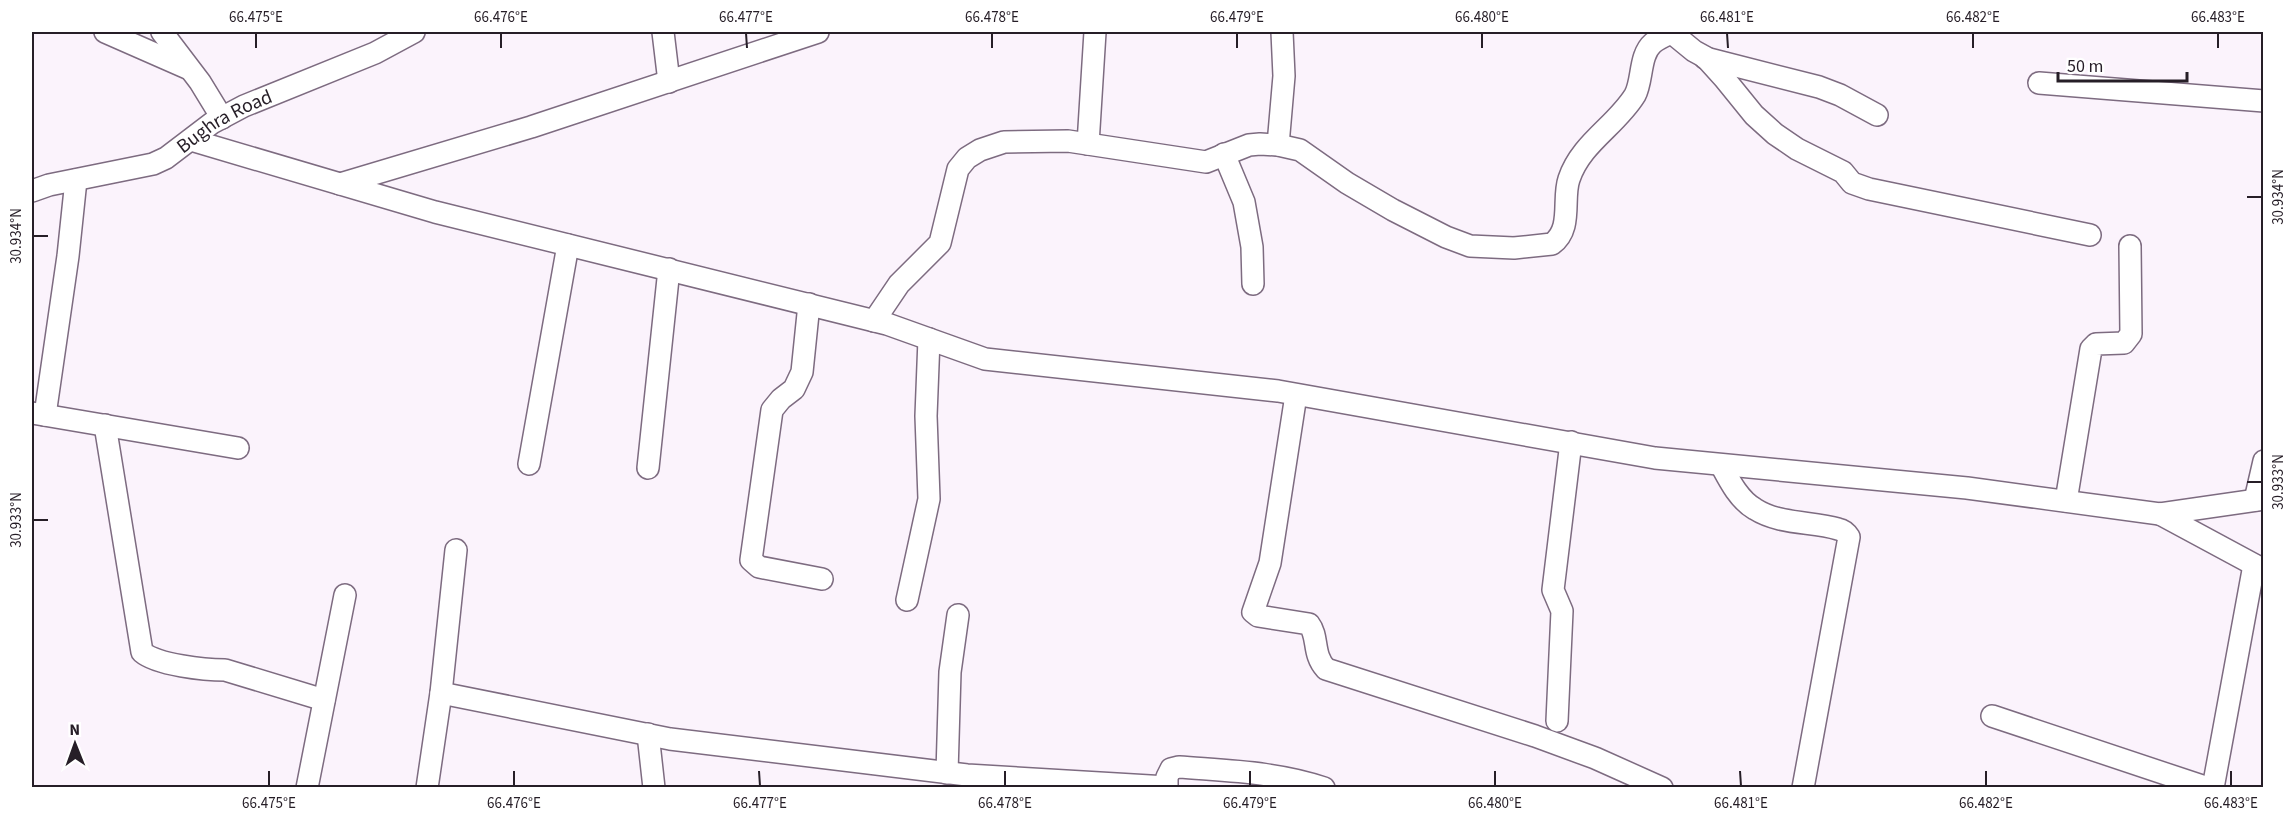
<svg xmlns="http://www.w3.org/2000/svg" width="2295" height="819" viewBox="0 0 2295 819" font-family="'Source Sans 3',sans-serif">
	<rect width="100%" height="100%" fill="#fbf3fc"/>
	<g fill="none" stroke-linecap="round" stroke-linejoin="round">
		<defs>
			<g id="minor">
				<polyline points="105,32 187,68"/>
				<polyline points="162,32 200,82 222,118"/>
				<polyline points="663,32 669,82"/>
				<polyline points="1672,33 1694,51 1705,57 1724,78 1754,115 1775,134 1797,149 1843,172 1852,183 1869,189 2090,235"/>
				<polyline points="1705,58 1819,87 1840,95 1877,115"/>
				<polyline points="2039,83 2264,101"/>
				<polyline points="191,140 435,212 887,324 985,359 1278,391 1655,458 1967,488 2160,514 2264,499"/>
				<polyline points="1088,144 1095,32"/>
				<polyline points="1278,145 1284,76 1282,32"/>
				<polyline points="1224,154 1244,202 1252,247 1253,284"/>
				<polyline points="340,184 531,127 818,32"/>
				<path id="s1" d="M32,191L49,185L153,164L166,158L212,123L244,106L375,53L414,32"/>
				<polyline points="809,304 802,372 794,389 781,399 772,410 751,560 759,567 822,579"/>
				<path d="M874,321L899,284L940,243L958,169L967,158L980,150L1004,142L1068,141L1206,162L1249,145L1260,144L1278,145L1300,150L1347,183L1393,210L1446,237L1470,246L1514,248L1552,244C1573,229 1562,199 1569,179C1581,143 1616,126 1635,95C1643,80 1639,55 1653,43C1659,38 1667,35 1673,32"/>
				<path d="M1296,395L1270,563L1253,612L1258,616L1309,624C1319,637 1312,654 1326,669L1535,736L1595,758L1662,788"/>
				<polyline points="32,413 238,448"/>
				<polyline points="45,415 68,256 76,180"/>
				<path d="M105,425L142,652C157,665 205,670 225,670L324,700"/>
				<polyline points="529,464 568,245"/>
				<path d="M1721,465C1729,480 1739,500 1755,509C1780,525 1813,521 1838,529C1843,530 1846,532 1849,537L1803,788"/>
				<polyline points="648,468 669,269"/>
				<polyline points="2255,500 2264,461"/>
				<polyline points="2066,501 2091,349 2096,344 2124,343 2131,334 2130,246"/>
				<polyline points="2160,514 2264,570"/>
				<polyline points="907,600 929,499 926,416 929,339"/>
				<polyline points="441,693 670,739 967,775 1167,787"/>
				<polyline points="1992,716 2208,788"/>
				<polyline points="1557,721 1562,611 1553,590 1571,442"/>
				<polyline points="648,734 654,788"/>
				<polyline points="947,773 950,672 958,615"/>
				<polyline points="307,788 345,595"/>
				<polyline points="427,788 441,693 456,550"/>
				<path d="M1167,788V777L1171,769L1179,767C1228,771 1278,772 1324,788"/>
				<polyline points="2213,788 2254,565"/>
			</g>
		</defs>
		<use href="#minor" stroke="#7d6b80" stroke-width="24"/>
		<use href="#minor" stroke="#fff" stroke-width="21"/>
	</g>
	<path fill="none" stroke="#261e27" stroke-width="2" d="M256,33V48M501,33V48M746,33L747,48M992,33V48M1237,33V48M1482,33V48M1727,33L1728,48M1973,33V48M2218,33V48M2247,197H2262M33,236H48M2247,482H2262M33,520H48M269,771V786M514,771V786M759,771L760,786M1005,771V786M1250,771V786M1495,771V786M1740,771L1741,786M1986,771V786M2231,771V786"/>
	<g text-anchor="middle" stroke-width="6" stroke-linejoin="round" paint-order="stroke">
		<g font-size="20" fill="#261e27" stroke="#fff">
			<text dy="7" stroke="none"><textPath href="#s1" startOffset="208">Bughra Road</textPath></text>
		</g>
	</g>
	<rect width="2295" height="819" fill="none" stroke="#ffffff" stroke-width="66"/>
	<g transform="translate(75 744) rotate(359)" stroke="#ffffff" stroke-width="4.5" paint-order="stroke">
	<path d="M0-4.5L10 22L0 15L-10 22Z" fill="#261e27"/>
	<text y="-9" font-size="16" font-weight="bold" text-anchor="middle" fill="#261e27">N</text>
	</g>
	<path d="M2058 72v9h129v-9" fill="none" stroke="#261e27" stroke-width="3"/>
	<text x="2067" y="72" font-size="18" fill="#261e27" stroke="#ffffff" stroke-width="4.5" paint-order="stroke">50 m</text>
	<rect x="33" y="33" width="2229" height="753" fill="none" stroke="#261e27" stroke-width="2"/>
	<g font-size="15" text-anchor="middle" fill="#261e27">
		<text x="256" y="22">66.475°E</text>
		<text x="501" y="22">66.476°E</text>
		<text x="746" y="22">66.477°E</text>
		<text x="992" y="22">66.478°E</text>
		<text x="1237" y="22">66.479°E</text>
		<text x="1482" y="22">66.480°E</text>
		<text x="1727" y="22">66.481°E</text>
		<text x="1973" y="22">66.482°E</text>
		<text x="2218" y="22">66.483°E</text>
		<text transform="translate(2278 197) rotate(-90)" y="5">30.934°N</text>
		<text transform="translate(16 236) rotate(-90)" y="5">30.934°N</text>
		<text transform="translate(2278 482) rotate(-90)" y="5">30.933°N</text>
		<text transform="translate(16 520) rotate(-90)" y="5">30.933°N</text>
		<text x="269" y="808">66.475°E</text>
		<text x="514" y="808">66.476°E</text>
		<text x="760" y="808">66.477°E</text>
		<text x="1005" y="808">66.478°E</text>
		<text x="1250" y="808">66.479°E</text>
		<text x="1495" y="808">66.480°E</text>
		<text x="1741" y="808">66.481°E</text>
		<text x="1986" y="808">66.482°E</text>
		<text x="2231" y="808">66.483°E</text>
	</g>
</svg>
